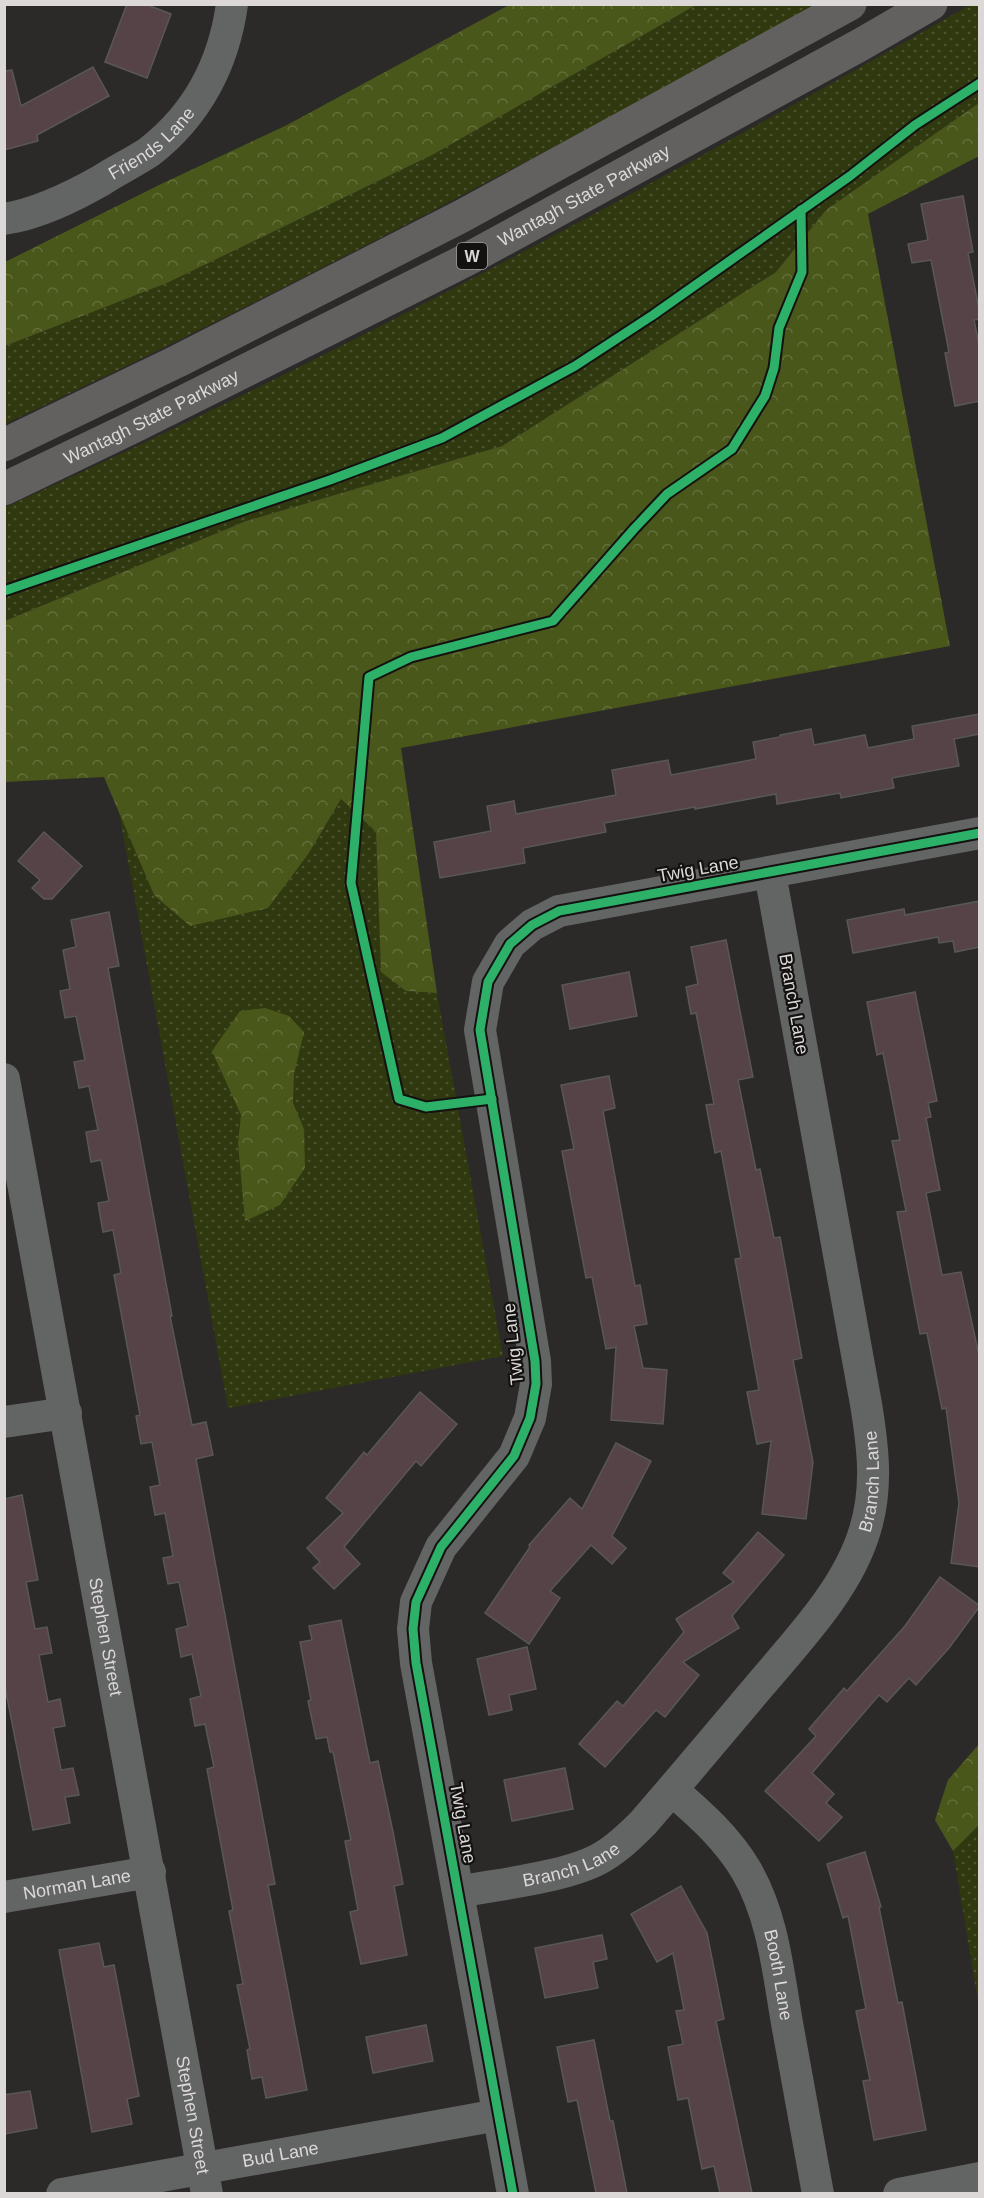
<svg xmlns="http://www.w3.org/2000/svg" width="984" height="2198" viewBox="0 0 984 2198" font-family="Helvetica,sans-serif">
	<defs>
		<pattern id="green-dots" width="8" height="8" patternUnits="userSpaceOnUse" patternTransform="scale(1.5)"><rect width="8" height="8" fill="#2f380e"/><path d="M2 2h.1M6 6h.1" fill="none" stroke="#4d5430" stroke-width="1.8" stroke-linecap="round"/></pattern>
		<pattern id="forest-crowns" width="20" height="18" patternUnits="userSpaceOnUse" patternTransform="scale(1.5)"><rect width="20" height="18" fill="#49571a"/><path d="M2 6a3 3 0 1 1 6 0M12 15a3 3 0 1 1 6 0" fill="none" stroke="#636e3b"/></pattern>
	</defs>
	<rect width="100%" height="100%" fill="#2c2a28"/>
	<g fill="url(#green-dots)">
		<path d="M696,5H818C550,150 281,294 5,424V346L167,283L432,155Z"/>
		<path d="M970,5H979V103L826,210L776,272L502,446L246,521L5,621L4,508C335,358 655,185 970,5Z"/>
		<polygon points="341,799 376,832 381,972 406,991 437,993 503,1356 228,1408 119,812 154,895 309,853"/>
		<polygon points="979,1825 979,2008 953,1851"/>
	</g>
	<g fill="url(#forest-crowns)">
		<polygon points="509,5 696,5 432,155 167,283 5,346 5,262 157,186 287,125"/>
		<polygon points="979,103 979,156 868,214 950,646 401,748 437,993 406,991 381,972 376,832 341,799 309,853 268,908 190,926 154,895 104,777 5,782 5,621 246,521 502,446 776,272 826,210"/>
		<polygon points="265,1008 289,1016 304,1032 294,1074 293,1103 304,1129 305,1168 280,1205 245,1221 238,1143 241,1115 212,1051 240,1011"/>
		<polygon points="979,1744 979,1825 953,1851 935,1820 948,1780"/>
	</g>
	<g fill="#554348" stroke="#595757" stroke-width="1.5">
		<polygon points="127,4 145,4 171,14 147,78 105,62"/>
		<polygon points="93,67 109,96 37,135 38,141 4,150 4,71 12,70 21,106"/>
		<polygon points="963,196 973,252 968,253 980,314 980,319 974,320 980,350 980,401 955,406 945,353 949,352 931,260 912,263 908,244 928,240 921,204"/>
		<polygon points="980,714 980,734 954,739 959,766 892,778 894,788 841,798 840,793 777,804 776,794 695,809 695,807 604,823 606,832 523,848 525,863 440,878 434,842 491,831 487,806 514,801 516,814 616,795 612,770 668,760 671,775 756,759 753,742 780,737 780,735 811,729 814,745 865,735 868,748 914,739 912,726"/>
		<polygon points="44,832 82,866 52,899 44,899 32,888 40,880 18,861"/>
		<polygon points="980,901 980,947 955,952 953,941 939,943 938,937 853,953 847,920 904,909 905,915"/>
		<polygon points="109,912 119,966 108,968 172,1316 170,1316 192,1425 206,1422 213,1455 196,1459 275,1884 268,1885 307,2090 266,2098 262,2077 252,2079 247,2050 250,2049 237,1985 243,1984 229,1911 233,1910 207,1769 214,1767 205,1724 195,1726 190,1699 201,1696 192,1654 181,1657 176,1629 188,1626 179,1582 168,1584 163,1558 173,1556 165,1513 155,1515 150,1487 160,1485 152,1442 141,1444 136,1416 140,1415 114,1275 121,1273 113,1230 103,1232 98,1203 109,1201 101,1160 91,1162 86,1132 98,1130 89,1086 79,1088 74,1062 85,1060 76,1016 65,1018 60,991 70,989 63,950 76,947 71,920"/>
		<polygon points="726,940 753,1077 738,1080 756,1170 760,1169 774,1238 780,1237 802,1358 793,1360 813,1462 806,1519 762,1514 771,1441 757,1444 747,1392 759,1390 735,1259 741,1258 721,1151 715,1153 706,1105 714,1104 696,1013 691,1014 686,987 698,984 691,947"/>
		<polygon points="629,972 637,1016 570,1029 562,985"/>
		<polygon points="915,992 937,1101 928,1103 931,1117 926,1118 940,1190 926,1193 942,1275 961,1272 980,1360 980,1567 951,1563 959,1503 946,1408 942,1409 927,1333 920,1334 897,1212 906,1211 892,1141 900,1140 883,1053 877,1055 867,1002"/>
		<polygon points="609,1076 615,1108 603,1111 635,1286 640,1285 647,1324 634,1326 643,1368 667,1370 663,1424 611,1420 616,1347 606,1349 592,1277 586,1278 562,1151 574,1149 561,1085"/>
		<polygon points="420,1392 457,1424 421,1466 416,1461 344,1547 360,1564 334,1589 313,1568 320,1562 307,1548 343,1513 326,1498 364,1452 367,1455"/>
		<polygon points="616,1443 651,1461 612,1536 626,1548 612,1564 591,1545 550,1591 560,1598 529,1644 485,1613 530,1547 529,1545 570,1498 582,1509"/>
		<polygon points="22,1495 38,1580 26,1582 35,1629 47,1627 52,1653 39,1655 48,1702 60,1699 65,1726 53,1728 61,1770 73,1768 79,1795 65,1797 70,1823 33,1830 4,1682 4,1499"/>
		<polygon points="758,1532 784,1555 732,1616 739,1628 683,1662 699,1675 665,1717 656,1710 605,1767 579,1744 617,1701 623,1706 684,1632 676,1619 734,1582 723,1573"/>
		<polygon points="940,1577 980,1606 949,1648 916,1685 909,1678 887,1702 879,1695 812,1773 834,1794 826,1803 842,1817 819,1841 765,1791 816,1736 809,1729 844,1688 847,1691 905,1626"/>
		<polygon points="341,1620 370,1763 378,1761 393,1832 403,1884 394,1886 407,1955 361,1964 350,1912 358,1910 345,1841 351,1840 333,1752 330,1752 327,1737 316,1739 308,1701 311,1700 300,1642 312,1640 309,1626"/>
		<polygon points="527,1647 536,1689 509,1695 512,1710 489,1715 477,1659"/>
		<polygon points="565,1768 573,1809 512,1821 504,1780"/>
		<polygon points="865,1852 881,1907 879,1907 898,2003 902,2002 926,2130 874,2140 863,2081 870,2080 856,2011 866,2009 848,1916 843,1918 827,1864"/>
		<polygon points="681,1886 707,1933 724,2019 716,2021 752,2193 720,2193 714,2166 702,2169 688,2098 678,2100 668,2047 683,2044 676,2011 684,2010 673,1953 657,1962 631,1914"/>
		<polygon points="602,1935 607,1959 593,1962 598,1988 545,1998 535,1948"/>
		<polygon points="99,1943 104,1967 114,1965 139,2096 127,2099 132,2124 92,2132 59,1950"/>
		<polygon points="426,2025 433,2061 373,2073 366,2037"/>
		<polygon points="594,2040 610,2121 613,2121 627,2193 596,2193 577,2100 568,2102 557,2047"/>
		<polygon points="30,2091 37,2128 4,2134 4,2095"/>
	</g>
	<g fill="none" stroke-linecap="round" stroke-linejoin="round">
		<g stroke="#636464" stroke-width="32">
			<path id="s1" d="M4,219C38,214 72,197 102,180C117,170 134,162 149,152C197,115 224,63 232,4"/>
			<path id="s2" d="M4,1079L207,2194"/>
			<polyline points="4,1422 66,1413"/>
			<path id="s3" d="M672,1790C700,1814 727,1838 746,1870C773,1916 778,1971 787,2023C797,2080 808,2137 818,2194"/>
			<path id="s4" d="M459,1892C498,1884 571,1877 604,1856C619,1847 631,1835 643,1823C683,1777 722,1730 761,1684C799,1639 848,1588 865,1530C878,1488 873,1447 866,1404L770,873"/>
			<path id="s5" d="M4,1897L150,1872"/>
			<path id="s6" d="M62,2194L498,2115"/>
			<polyline points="513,2194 416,1663 413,1629 416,1602 441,1547 514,1456 530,1418 536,1384 535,1361 480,1030 488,982 510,944 532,925 559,911 980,833"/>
			<polyline points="899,2194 980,2178"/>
		</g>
		<g stroke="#626160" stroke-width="33">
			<polyline points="4,445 178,361 462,216 850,4"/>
			<path id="s7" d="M4,489L133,427L466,260L860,45L931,4"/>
		</g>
		<defs>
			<g id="cycleway">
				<polyline points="4,591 330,480 442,438 575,366 653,315 850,176 915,125 980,83"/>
				<polyline points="492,1099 426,1107 399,1099 351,883 369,677 411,657 553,621 634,529 667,494 732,449 765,396 774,368 779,328 802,272 801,210"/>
				<polyline points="513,2194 416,1663 413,1629 416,1602 441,1547 514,1456 530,1418 536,1384 535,1361 480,1030 488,982 510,944 532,925 559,911 980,833"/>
			</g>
		</defs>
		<use href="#cycleway" stroke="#141211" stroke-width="13"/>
		<use href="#cycleway" stroke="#2db169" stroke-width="9"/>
	</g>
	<g text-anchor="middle" stroke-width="4.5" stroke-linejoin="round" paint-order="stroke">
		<rect fill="#141211" stroke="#9f9d9c" stroke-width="1.5" x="457" y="243" width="30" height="26" rx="4.5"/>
		<g font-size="16" font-weight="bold" fill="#dbd8d7">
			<text x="472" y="262">W</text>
		</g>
		<g font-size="18" fill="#dbd8d7" stroke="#141211">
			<text dy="6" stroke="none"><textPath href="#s1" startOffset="168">Friends Lane</textPath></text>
			<text dy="6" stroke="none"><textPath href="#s7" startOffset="650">Wantagh State Parkway</textPath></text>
			<text dy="6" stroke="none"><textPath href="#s7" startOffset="164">Wantagh State Parkway</textPath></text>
			<text transform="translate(698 869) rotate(-10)" y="6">Twig Lane</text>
			<text transform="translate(794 1004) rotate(80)" y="6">Branch Lane</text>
			<text transform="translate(513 1344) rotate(-96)" y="6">Twig Lane</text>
			<text dy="6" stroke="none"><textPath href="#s4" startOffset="620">Branch Lane</textPath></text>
			<text dy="6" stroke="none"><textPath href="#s2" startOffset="567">Stephen Street</textPath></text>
			<text transform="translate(463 1823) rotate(80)" y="6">Twig Lane</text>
			<text dy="6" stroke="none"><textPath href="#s4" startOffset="116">Branch Lane</textPath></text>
			<text dy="6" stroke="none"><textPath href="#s5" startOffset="74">Norman Lane</textPath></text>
			<text dy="6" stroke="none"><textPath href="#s3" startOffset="220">Booth Lane</textPath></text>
			<text dy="6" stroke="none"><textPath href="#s2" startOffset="1053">Stephen Street</textPath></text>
			<text dy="6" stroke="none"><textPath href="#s6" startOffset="222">Bud Lane</textPath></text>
		</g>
	</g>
	<rect width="984" height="2198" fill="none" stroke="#dbd8d7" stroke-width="12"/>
</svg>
